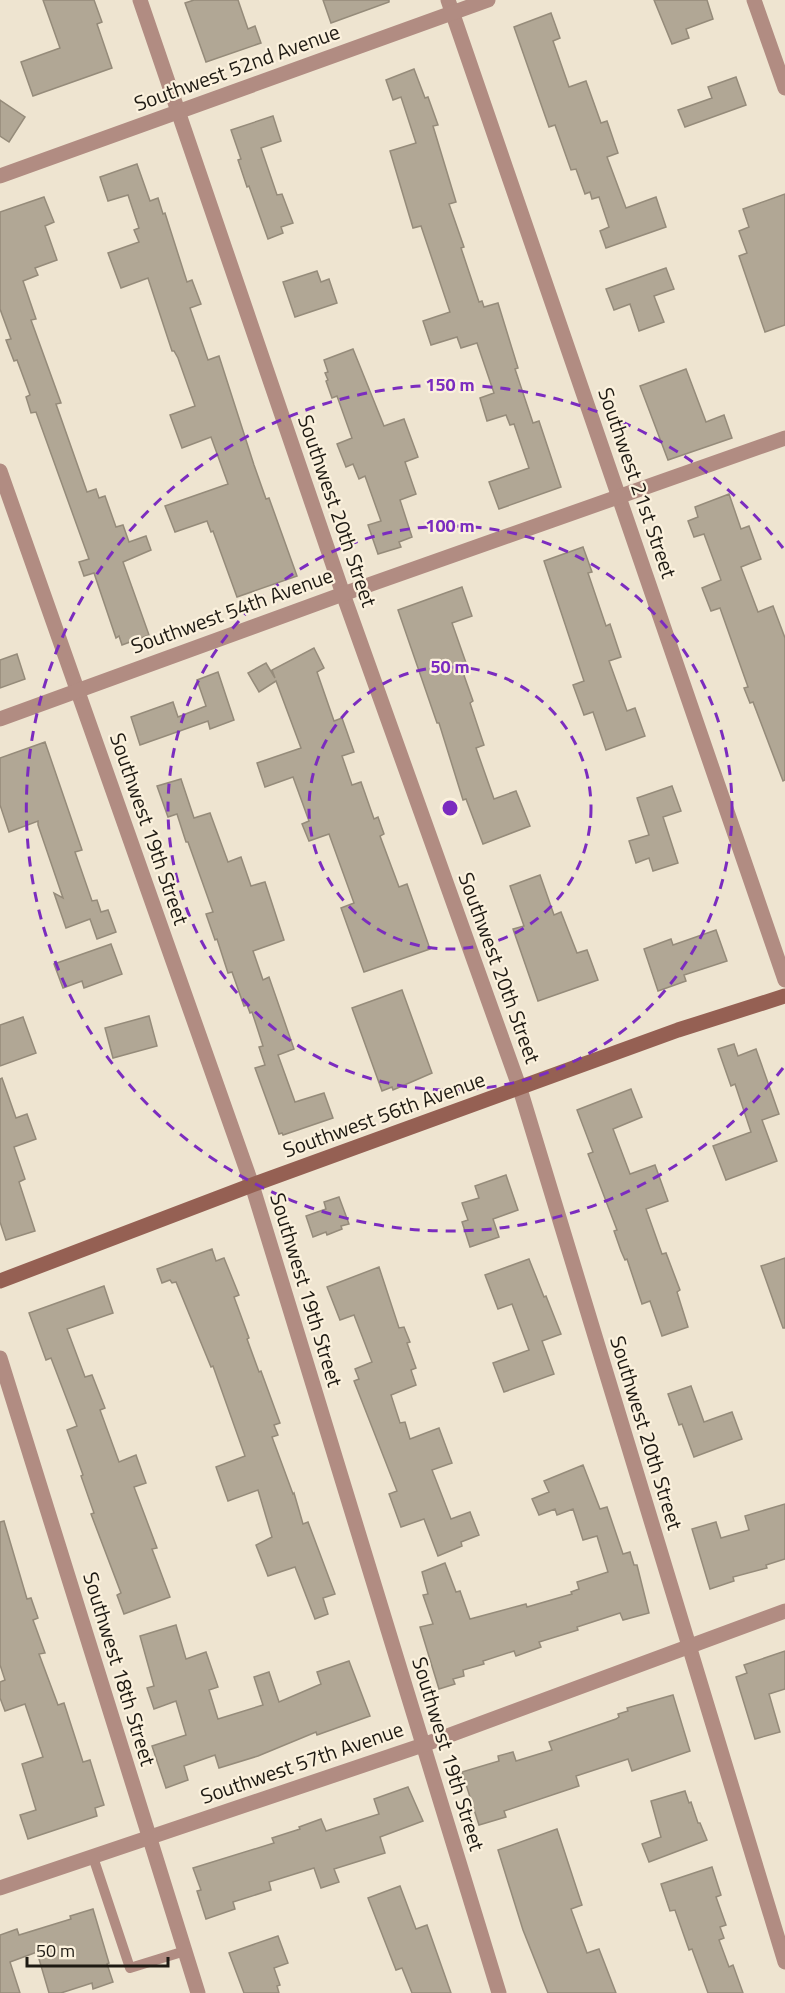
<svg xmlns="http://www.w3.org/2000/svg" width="785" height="1993" viewBox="0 0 785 1993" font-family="'Titillium Web',sans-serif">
	<rect width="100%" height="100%" fill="#eee4d0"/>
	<g fill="#b1a795" stroke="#958b7a" stroke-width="1.5">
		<polygon points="43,0 94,0 102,22 97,24 112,68 33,96 21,62 60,48"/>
		<polygon points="194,0 238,0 248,29 255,26 261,43 206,62 185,3"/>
		<polygon points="323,0 389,0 389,2 331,23"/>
		<polygon points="654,0 707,0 713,19 686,29 689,38 672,44"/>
		<polygon points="551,13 560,38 553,41 569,87 586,81 601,123 607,121 618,153 607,157 626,208 656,197 666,227 606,248 600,231 609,227 599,197 592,199 590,192 585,194 576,169 571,170 555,125 549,127 514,27"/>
		<polygon points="414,69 425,98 428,97 438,125 433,126 456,202 449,204 464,247 461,248 479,302 482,301 484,307 498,303 518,368 515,369 533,423 539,421 561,487 499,509 489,482 529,468 514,424 510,425 506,415 487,421 480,398 494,393 477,343 461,348 457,337 431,345 423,321 450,312 421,226 413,228 390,151 416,143 401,97 393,100 386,80"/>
		<polygon points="736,77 746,105 685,127 678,110 712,98 708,87"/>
		<polygon points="0,100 25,117 9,142 0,136"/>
		<polygon points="273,116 281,141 261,148 277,195 282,194 293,223 281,227 283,233 268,239 249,186 247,187 238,160 241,159 231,130"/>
		<polygon points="137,164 150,201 158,198 163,214 165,213 187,282 192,280 201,304 190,308 208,360 219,356 254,465 266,499 269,498 297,576 237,597 213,531 211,532 207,521 175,532 165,506 228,484 211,437 182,448 170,415 195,406 178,358 174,351 172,351 148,278 121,288 108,253 139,242 134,230 139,228 128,195 108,201 100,177"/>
		<polygon points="785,194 785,325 765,332 739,256 747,253 739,231 749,227 743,209"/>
		<polygon points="44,197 54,222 45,226 57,260 35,268 38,275 23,281 36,319 31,320 61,403 56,404 87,492 96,489 99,498 105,496 116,527 123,525 129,542 146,536 151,550 123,562 149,635 122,645 119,636 116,638 94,573 84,576 79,562 89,559 36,412 31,413 26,397 30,395 17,360 14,361 6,340 11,339 0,309 0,212"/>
		<polygon points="666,268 674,289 654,296 664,322 639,331 630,304 614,310 606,289"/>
		<polygon points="317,271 321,282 329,279 337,303 295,317 283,282"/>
		<polygon points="353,349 384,426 404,419 418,457 405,462 416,494 400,500 412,537 399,542 401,547 378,554 368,525 381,521 365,476 359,479 353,464 346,467 337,444 352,438 337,396 332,398 326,381 328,380 325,373 328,372 324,360"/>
		<polygon points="686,369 706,422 724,415 732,438 668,460 640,386"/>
		<polygon points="729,494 741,529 749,526 761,559 741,567 758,612 773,606 785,638 785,780 783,781 753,702 750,703 744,688 748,687 720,608 711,611 702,588 721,580 704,534 694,537 688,521 698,517 695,507"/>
		<polygon points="583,547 592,572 588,573 606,626 610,624 621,657 609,661 627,711 635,708 645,736 606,750 593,712 584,715 573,685 584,681 544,561"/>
		<polygon points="462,587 472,616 452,623 466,663 460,664 473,701 470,703 484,745 476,748 494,799 516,791 530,826 483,844 466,799 463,800 439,723 437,723 398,610"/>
		<polygon points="314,648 324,668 317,672 334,721 342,718 354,752 342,756 352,785 361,782 374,819 378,817 384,834 380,836 399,887 407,884 430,949 364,972 341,908 354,903 329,834 309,841 302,824 309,821 293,777 265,787 257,763 301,748 276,681 259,692 248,673 266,663 275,678 272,670"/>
		<polygon points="17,654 25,679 0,688 0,660"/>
		<polygon points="218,672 234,720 210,729 208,721 140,745 131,717 173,702 178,717 206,706 197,680"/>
		<polygon points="45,742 82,850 75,852 92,901 97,900 101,912 108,910 116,932 97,939 90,919 66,928 54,893 63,898 38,825 38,821 9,832 0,805 0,758"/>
		<polygon points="181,779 194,818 210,813 228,862 241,857 251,886 265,882 284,940 253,951 263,980 269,977 294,1049 278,1055 295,1102 324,1093 333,1118 283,1135 282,1133 279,1134 255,1068 265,1065 259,1047 263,1046 252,1012 250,1013 247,1005 244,1006 232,972 228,973 217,939 215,940 206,914 213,912 188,842 186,842 177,814 168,817 157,786"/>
		<polygon points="672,786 681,811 663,817 678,863 653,871 649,858 636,863 629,841 649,835 637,798"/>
		<polygon points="540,875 554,915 561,912 577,953 587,950 598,980 538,1001 513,929 524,926 510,886"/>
		<polygon points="716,930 727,961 684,975 686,981 658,991 644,949 671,939 673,945"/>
		<polygon points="111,944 122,974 84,988 82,981 63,988 54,964"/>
		<polygon points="402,990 432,1073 393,1090 392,1087 382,1091 352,1008"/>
		<polygon points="149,1016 157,1046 113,1058 105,1028"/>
		<polygon points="23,1017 36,1053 0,1066 0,1025"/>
		<polygon points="734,1044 738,1056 756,1049 779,1114 762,1120 777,1161 726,1180 713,1146 751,1132 735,1084 731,1086 718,1049"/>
		<polygon points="2,1078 16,1118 27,1114 36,1139 14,1147 25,1179 19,1182 35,1231 6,1240 0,1222 0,1079"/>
		<polygon points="631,1089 642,1117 613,1129 630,1174 655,1165 668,1201 646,1209 662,1254 666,1253 680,1290 677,1292 688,1327 662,1336 650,1301 642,1304 627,1259 625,1260 621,1251 614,1231 617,1230 588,1154 593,1152 577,1110"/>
		<polygon points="506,1175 518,1210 493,1219 499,1237 470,1247 462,1222 468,1220 462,1203 479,1198 475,1186"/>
		<polygon points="339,1197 349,1224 341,1226 342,1229 327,1235 326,1232 313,1237 306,1216 326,1209 324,1202"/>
		<polygon points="212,1249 216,1261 224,1258 239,1295 234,1297 249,1338 247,1339 259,1372 261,1371 280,1423 274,1425 278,1435 272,1437 293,1494 294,1493 303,1524 308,1522 335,1594 323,1598 328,1614 315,1619 295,1567 268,1576 256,1545 272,1537 258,1490 228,1501 216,1467 245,1456 213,1366 211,1367 176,1282 172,1283 170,1280 162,1283 157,1269"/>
		<polygon points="785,1258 785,1328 783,1328 761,1266"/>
		<polygon points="529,1259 544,1297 546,1296 561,1334 542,1341 554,1374 504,1392 493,1363 529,1350 512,1304 498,1309 485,1275"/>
		<polygon points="379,1267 399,1328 404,1327 410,1342 407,1343 416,1368 411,1370 416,1385 391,1395 400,1423 405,1422 410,1439 439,1428 452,1463 432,1470 451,1519 470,1512 479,1535 461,1542 462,1546 438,1556 424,1519 401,1527 389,1494 397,1491 354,1381 359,1379 355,1369 372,1362 354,1315 340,1320 327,1287"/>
		<polygon points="104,1286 113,1313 67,1329 85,1377 92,1375 105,1408 100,1410 119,1462 136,1455 146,1483 134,1487 157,1548 152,1549 170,1597 124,1614 117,1595 121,1593 91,1514 94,1513 81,1476 83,1475 67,1430 77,1426 51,1358 46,1360 29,1313"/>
		<polygon points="691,1386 704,1422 732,1412 742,1439 694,1457 682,1424 679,1425 668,1394"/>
		<polygon points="583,1465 600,1509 607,1507 623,1554 630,1552 634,1565 637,1565 649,1613 623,1620 620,1613 577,1627 578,1630 539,1642 541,1647 516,1656 514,1651 483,1661 484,1664 463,1670 464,1676 453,1679 455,1684 439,1689 420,1627 433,1624 423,1595 428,1594 422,1572 445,1563 456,1592 460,1591 470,1619 526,1604 527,1607 572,1594 571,1592 579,1589 577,1582 608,1572 597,1536 583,1540 573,1509 557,1515 555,1509 539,1515 532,1499 549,1492 544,1481"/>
		<polygon points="785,1504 785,1559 766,1565 767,1568 733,1577 734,1581 710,1589 692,1529 716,1522 721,1538 749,1530 745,1516"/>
		<polygon points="4,1521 27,1599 31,1598 38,1618 33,1620 45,1653 39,1654 58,1705 64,1703 83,1762 90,1760 104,1805 95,1808 97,1816 28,1839 20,1815 36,1810 22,1764 43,1757 25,1704 5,1711 0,1698 0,1682 5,1680 0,1665 0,1522"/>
		<polygon points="176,1625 186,1659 206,1652 218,1687 209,1690 218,1719 263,1705 254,1677 269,1672 279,1702 321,1684 317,1672 349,1661 370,1716 317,1735 316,1732 258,1756 219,1768 215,1755 184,1766 188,1780 166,1788 152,1746 186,1735 176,1701 154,1709 147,1688 154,1686 140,1636"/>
		<polygon points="785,1651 785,1689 769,1694 780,1732 755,1739 736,1677 747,1673 744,1665"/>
		<polygon points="673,1695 690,1751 632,1771 628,1759 576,1776 579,1786 504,1811 506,1817 479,1825 462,1772 499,1761 498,1756 513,1752 516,1761 552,1750 549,1742 616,1719 619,1717 618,1714 628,1711 627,1708"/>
		<polygon points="408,1787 423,1821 380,1837 385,1853 334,1869 339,1882 321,1888 314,1868 269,1882 271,1890 233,1902 235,1909 206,1919 197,1891 201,1890 193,1868 274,1843 272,1838 300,1829 299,1827 321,1819 326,1831 379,1814 374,1799"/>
		<polygon points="685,1791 689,1803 691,1802 698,1823 700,1823 707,1840 649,1862 642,1844 661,1837 651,1801"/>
		<polygon points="557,1829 582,1905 571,1909 587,1953 599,1949 616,1993 548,1993 523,1930 498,1850"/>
		<polygon points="712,1867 721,1895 716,1897 726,1925 720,1927 724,1938 719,1940 729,1967 733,1965 743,1993 708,1993 692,1949 689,1950 675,1910 670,1911 661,1884"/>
		<polygon points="400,1886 416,1929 427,1925 451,1993 412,1993 402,1968 396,1970 368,1898"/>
		<polygon points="93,1909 109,1963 107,1964 113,1982 93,1989 92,1983 61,1993 49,1993 37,1952 10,1962 20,1993 0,1993 0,1935 17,1929 19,1935 71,1919 70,1916"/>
		<polygon points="278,1936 288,1963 274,1968 280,1985 277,1986 279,1993 244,1993 229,1953"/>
	</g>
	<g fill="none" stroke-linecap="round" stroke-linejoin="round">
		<polyline stroke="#b18c82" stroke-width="10" points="93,1857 130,1968 185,1951"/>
		<g stroke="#b18c82" stroke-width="15">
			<polyline points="140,0 343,594 520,1089 785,1962"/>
			<polyline points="448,0 785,980"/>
			<polyline points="754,0 785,88"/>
			<polyline points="0,176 488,0"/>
			<polyline points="0,471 252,1185 499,1993"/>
			<polyline points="0,719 343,594 785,438"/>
			<polyline points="0,1358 198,1993"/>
			<polyline points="0,1888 423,1745 785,1611"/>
		</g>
		<polyline stroke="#956053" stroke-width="15" points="0,1281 252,1185 678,1030 785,996"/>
	</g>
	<g fill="none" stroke="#7b2cbf" stroke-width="3" stroke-dasharray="10 8">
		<circle cx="450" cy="808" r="141"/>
		<circle cx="450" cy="808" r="282"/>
		<path d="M783 1068A423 423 0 1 1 783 548"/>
	</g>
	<g text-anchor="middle" stroke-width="4.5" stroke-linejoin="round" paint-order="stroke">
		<g font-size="21" fill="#1e1a13" stroke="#fbf1dd">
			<text transform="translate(237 68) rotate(-20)" y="7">Southwest 52nd Avenue</text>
			<text transform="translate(637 483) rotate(71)" y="7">Southwest 21st Street</text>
			<text transform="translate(337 511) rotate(71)" y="7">Southwest 20th Street</text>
			<text transform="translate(232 611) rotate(-20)" y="7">Southwest 54th Avenue</text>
			<text transform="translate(149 829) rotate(71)" y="7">Southwest 19th Street</text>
			<text transform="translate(499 968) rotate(70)" y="7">Southwest 20th Street</text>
			<text transform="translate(384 1115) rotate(-20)" y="7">Southwest 56th Avenue</text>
			<text transform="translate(306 1290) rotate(73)" y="7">Southwest 19th Street</text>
			<text transform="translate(646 1433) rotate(73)" y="7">Southwest 20th Street</text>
			<text transform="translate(119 1669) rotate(73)" y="7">Southwest 18th Street</text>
			<text transform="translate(448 1754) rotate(73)" y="7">Southwest 19th Street</text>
			<text transform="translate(302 1763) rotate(-19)" y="7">Southwest 57th Avenue</text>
		</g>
	</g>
	<circle cx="450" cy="808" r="9" fill="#7b2cbf" stroke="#fbf1dd" stroke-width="3"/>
	<g font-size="18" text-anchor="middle" font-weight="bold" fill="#7b2cbf" stroke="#fbf1dd" stroke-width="4.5" stroke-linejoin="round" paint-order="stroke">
		<text x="450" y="391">150 m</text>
		<text x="450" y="532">100 m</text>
		<text x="450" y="673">50 m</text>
	</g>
	<path d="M27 1957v9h141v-9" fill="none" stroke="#1e1a13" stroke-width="3"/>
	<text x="36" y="1957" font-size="18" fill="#1e1a13" stroke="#fbf1dd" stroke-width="4.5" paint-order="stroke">50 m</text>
</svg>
